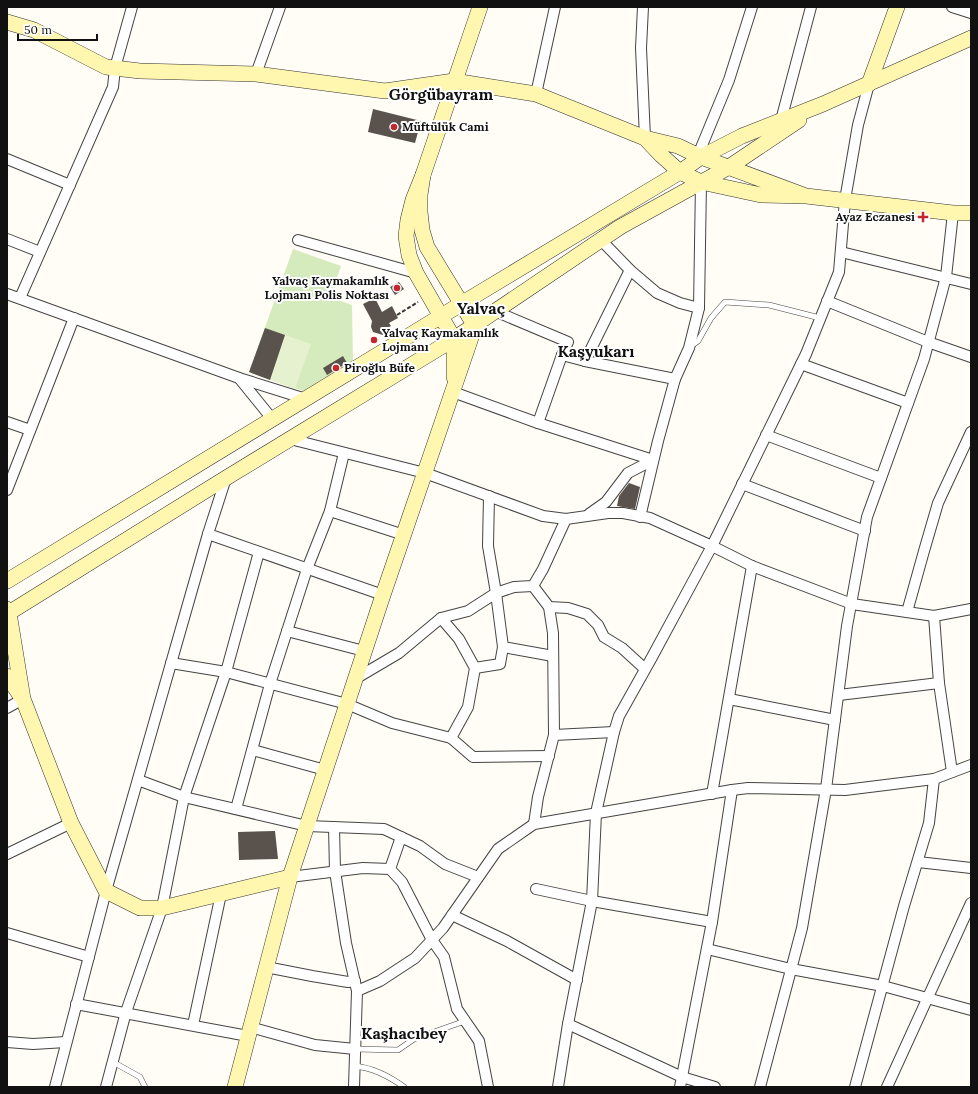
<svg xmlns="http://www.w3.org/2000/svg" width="978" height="1094" viewBox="0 0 978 1094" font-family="Lora,serif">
	<rect width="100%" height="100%" fill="#fffdf5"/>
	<polygon fill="#d5ebbd" points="293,249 341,266 330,297 352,305 353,365 306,392 249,372"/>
	<polygon fill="#e6f2cf" points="285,335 311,344 295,389 270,380"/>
	<g fill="#5a524d">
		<polygon points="373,109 421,121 415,143 368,132"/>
		<polygon points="399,282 404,289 395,295 390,287"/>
		<polygon points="375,298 382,312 392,306 398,318 389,323 391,326 387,328 389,332 383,335 373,332 371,327 372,321 363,304"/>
		<polygon points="265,328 285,335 270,380 249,372"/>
		<polygon points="343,356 347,363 327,375 323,368"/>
		<polygon points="629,483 640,487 635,509 617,506 619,496"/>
		<polygon points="275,831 278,859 239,860 238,832"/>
	</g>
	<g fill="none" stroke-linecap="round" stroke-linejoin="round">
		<defs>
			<g id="lane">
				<polyline points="691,346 698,341 711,318 725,302 769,305 820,318"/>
				<polyline points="355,1049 398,1050 414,1039 465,1021"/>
				<polyline points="113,1062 140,1077 145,1087"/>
				<path d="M355,1066C373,1068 389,1076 404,1087"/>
			</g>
			<g id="street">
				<polyline points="643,7 641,48 645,138"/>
				<polyline points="952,7 971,13"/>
				<polyline points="256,74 280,7"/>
				<polyline points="536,94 555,7"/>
				<polyline points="780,124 811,7"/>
				<polyline points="698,155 729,80 752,7"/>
				<polyline points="7,159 70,185"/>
				<polyline points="7,239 40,252"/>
				<polyline points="298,240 416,273"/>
				<polyline points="601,240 630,270 657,293 680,303 699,308"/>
				<polyline points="841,252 971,284"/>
				<polyline points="7,294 239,378"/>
				<polyline points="20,298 113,87 115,68 132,7"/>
				<polyline points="827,301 928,342 971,357"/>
				<polyline points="497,312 568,342 562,355"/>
				<polyline points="585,361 630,270"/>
				<polyline points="801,364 908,403"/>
				<polyline points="453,392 538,423 653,460"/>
				<polyline points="273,420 239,378 306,399"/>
				<polyline points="7,422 30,430"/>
				<polyline points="538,423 562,355 585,361 675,379"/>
				<polyline points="766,435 881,478"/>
				<polyline points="290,439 425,473 543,516 566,519 608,513 623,513 650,518 712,546 752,566 852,604 934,616 971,609"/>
				<polyline points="742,484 865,531"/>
				<polyline points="7,490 74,318"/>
				<polyline points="330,511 404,535"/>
				<polyline points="589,514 606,502 628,473 653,460"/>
				<polyline points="640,517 658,441 675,379 689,348 699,308 701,182"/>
				<polyline points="208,534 383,595"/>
				<polyline points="533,586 549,607 553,633 554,735 538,797 534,824"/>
				<polyline points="549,607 568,608 587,614 598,625 604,637 622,648 645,669"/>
				<polyline points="907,612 924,551 938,503 971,432"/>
				<polyline points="934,616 939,683 952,772"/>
				<polyline points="441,618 459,639 475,668 468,707 451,738"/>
				<polyline points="287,631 364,651"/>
				<polyline points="503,647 553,656"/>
				<polyline points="171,663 226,672 347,704 392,723 451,738 473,757 549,756"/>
				<polyline points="475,668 500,664 503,647 496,593 488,546 489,496"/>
				<polyline points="355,679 399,653 441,618 468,611 496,593 514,587 533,586 543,569 566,519"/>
				<polyline points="839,695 939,683"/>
				<polyline points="729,699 835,720"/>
				<polyline points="7,708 23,699"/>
				<polyline points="554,735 614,732"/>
				<polyline points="253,750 325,770"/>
				<polyline points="138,780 184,797 307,826 384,829 420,846 445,864 478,877"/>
				<polyline points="712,794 752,566"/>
				<polyline points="236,809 270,684 307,569 330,511 344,453"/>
				<polyline points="334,827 335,871 346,943 357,991 354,1087"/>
				<polyline points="7,854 71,823"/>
				<polyline points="918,862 971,868"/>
				<polyline points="390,869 401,837"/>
				<polyline points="290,877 363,868 390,869 402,882 432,940 444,957 457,1009 479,1041 488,1087"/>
				<polyline points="536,889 592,901 712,922"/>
				<polyline points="452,915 507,941 577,980"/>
				<polyline points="7,933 89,957"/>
				<polyline points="707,949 791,969 883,986 971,1010"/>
				<polyline points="266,967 312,976 348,982 355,981"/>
				<polyline points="357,991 380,981 415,958 443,928 498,849 534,824 732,790 748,788 845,790 934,779 971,765"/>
				<polyline points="76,1004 248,1036"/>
				<polyline points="568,1024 682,1077 715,1087"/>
				<polyline points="193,1025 221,894"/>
				<polyline points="250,1027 315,1045 355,1049"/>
				<polyline points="7,1042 33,1044 66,1042"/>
				<polyline points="55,1087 106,891 208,534 226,478"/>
				<polyline points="106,1087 126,1012 162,908 184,797 226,672 259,552"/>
				<polyline points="558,1087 568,1024 592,901 596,813 614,732 619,716 651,659 712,546 806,354 839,272 845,200 858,125 869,84"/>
				<polyline points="680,1087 712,922 732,790"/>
				<polyline points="760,1087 802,928 826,789 847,626 867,517 924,359 946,277 953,213"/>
				<polyline points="855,1087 904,906 929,823 934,779"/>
				<polyline points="887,1087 971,903"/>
			</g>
			<g id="secondary">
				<polyline points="7,22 34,30 106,67 140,71 256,74 385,91 454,81 536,94 645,138"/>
				<polyline points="869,84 897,7"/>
				<polyline points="806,196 701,157 678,146 645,138 661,155 680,172 701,182 761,195 806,196 953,213 971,213"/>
				<polyline points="454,377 454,339 416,273 409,255 406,236 408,220 413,200 423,175 480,7"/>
				<polyline points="7,581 461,304 680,172 701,157 742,136 823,104 971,38"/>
				<polyline points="7,609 9,613 23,699 71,823 106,891 140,908 162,908 290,877"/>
				<polyline points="7,614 226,478 454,339 620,227 729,167 799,120"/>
				<polyline points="7,676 20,695"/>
				<polyline points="235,1087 290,877 383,595 475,326 427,247 422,230 420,212 420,195 423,175"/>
			</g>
		</defs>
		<use href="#lane" stroke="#444" stroke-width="6"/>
		<use href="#street" stroke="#444" stroke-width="12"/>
		<use href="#secondary" stroke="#333" stroke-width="16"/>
		<polyline stroke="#333" stroke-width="2" stroke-dasharray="4 2" stroke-linecap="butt" points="397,315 418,302"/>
		<use href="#lane" stroke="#fff" stroke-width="5"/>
		<use href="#street" stroke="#fff" stroke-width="10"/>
		<use href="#secondary" stroke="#fff6b0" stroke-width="15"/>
	</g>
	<g fill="#c4262e" stroke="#fff" stroke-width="1.5">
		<circle cx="394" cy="127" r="4"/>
		<path d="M921 211h4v4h4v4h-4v4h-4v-4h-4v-4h4z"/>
		<circle cx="397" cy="288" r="4"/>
		<circle cx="374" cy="340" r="4"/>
		<circle cx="336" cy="368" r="4"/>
	</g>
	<g text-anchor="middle" stroke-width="4" stroke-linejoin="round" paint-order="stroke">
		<g font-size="12" font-weight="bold" fill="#111" stroke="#fff" text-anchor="start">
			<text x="402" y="131">Müftülük Cami</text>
			<text x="915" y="221" text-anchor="end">Ayaz Eczanesi</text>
			<text x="389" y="285" text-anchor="end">Yalvaç Kaymakamlık<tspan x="389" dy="14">Lojmanı Polis Noktası</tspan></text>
			<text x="382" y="337">Yalvaç Kaymakamlık<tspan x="382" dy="14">Lojmanı</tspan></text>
			<text x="344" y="372">Piroğlu Büfe</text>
		</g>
		<g font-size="16" font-weight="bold" fill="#111" stroke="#fff">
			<text x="441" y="100">Görgübayram</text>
			<text x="481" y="314">Yalvaç</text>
			<text x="596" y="357">Kaşyukarı</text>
			<text x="404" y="1039">Kaşhacıbey</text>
		</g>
	</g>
	<rect width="978" height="1094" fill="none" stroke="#111111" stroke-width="16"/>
	<path d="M18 34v6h79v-6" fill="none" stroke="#111111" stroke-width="2"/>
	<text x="24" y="34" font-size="12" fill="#111111" stroke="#ffffff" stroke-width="3" paint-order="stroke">50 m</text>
</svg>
